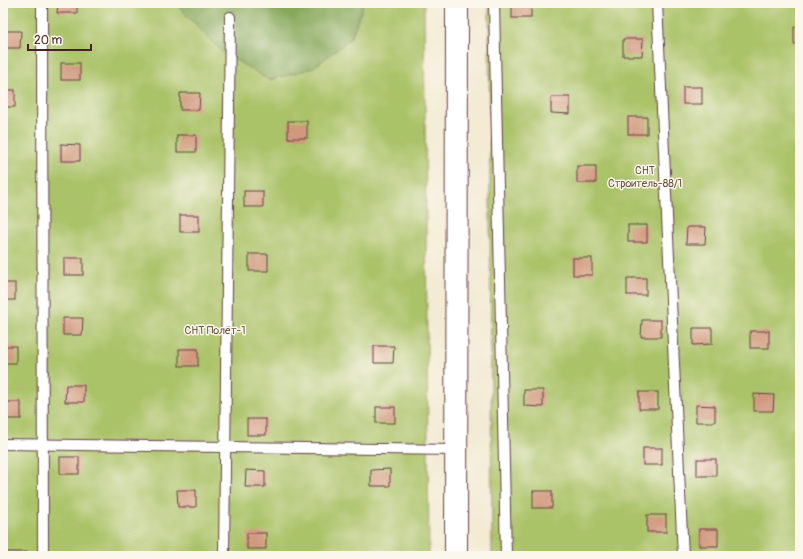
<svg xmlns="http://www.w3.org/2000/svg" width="803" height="559" viewBox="0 0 803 559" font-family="Pangolin,sans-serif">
	<rect width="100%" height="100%" fill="#fbf7ec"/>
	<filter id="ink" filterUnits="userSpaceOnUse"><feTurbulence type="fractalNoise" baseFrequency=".025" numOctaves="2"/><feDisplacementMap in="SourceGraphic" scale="8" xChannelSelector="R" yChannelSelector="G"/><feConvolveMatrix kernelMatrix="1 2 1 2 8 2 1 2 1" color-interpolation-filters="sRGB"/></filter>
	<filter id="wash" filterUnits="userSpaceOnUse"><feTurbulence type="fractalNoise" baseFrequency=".012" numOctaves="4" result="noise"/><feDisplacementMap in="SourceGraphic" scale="16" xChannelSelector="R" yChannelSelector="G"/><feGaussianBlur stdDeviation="0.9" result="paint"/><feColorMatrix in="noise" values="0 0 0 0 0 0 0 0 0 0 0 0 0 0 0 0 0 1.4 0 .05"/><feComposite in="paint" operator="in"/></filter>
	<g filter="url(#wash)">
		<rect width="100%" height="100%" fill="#f3ebd4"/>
		<g fill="#aac267" stroke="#7a7049">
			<polygon points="3,3 424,3 429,556 3,556"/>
			<polygon points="489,3 800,3 800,556 492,556"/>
		</g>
		<polygon fill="#87a85c" stroke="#686444" points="178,3 364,3 351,38 313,68 269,80 222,52 177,5"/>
		<g id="blocks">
			<g fill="#d0987d">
				<polygon points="58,3 77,3 77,13 57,13"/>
				<rect x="512" y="3" width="19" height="15"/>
				<rect x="794" y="27" width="6" height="17"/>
				<polygon points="3,31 21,31 20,48 3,48"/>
				<polygon points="623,39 643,39 642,56 623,56"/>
				<rect x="61" y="63" width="19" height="17"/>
				<rect x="683" y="87" width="19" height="17"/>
				<rect x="3" y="90" width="12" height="17"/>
				<polygon points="180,93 200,93 199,110 180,110"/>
				<polygon points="551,97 570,97 570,114 551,113"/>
				<rect x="628" y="117" width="19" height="17"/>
				<rect x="288" y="121" width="19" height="17"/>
				<rect x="177" y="135" width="19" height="17"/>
				<polygon points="61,144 80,145 80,161 61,161"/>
				<rect x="577" y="166" width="19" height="17"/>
				<rect x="244" y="191" width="19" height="16"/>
				<rect x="180" y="215" width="19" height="17"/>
				<rect x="628" y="225" width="19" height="17"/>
				<polygon points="687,227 706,227 705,244 686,244"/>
				<rect x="249" y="254" width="19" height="17"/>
				<rect x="64" y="258" width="19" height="17"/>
				<rect x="573" y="258" width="19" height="17"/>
				<rect x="627" y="278" width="19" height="17"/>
				<rect x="3" y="283" width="12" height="17"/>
				<polygon points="63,318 83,318 82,335 63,335"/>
				<polygon points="642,320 661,320 661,337 641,337"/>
				<polygon points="693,328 712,328 712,344 693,345"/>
				<rect x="750" y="331" width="19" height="17"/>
				<rect x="3" y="346" width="13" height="17"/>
				<polygon points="374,346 394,346 393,363 374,363"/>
				<rect x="179" y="349" width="19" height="17"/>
				<polygon points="66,385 84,385 84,402 65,402"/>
				<polygon points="524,390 543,390 543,407 524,406"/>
				<rect x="639" y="392" width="19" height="17"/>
				<polygon points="754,394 774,395 773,411 754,411"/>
				<rect x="3" y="402" width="18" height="17"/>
				<polygon points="696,405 715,406 715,422 696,422"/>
				<rect x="376" y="407" width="19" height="16"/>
				<rect x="247" y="419" width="19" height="16"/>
				<rect x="643" y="448" width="19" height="17"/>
				<rect x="60" y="457" width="19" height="17"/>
				<rect x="697" y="459" width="19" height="17"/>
				<polygon points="390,469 390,486 371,486 371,470"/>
				<polygon points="246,470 265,471 265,487 245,487"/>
				<polygon points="177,490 196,490 196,507 178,507"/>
				<rect x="533" y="491" width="19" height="17"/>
				<rect x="647" y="515" width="19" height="17"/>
				<rect x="699" y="529" width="19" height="17"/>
				<rect x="247" y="533" width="19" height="16"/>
				<rect x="7" y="552" width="20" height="4"/>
			</g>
		</g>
	</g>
	<g filter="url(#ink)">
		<use href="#blocks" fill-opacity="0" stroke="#633e44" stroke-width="1"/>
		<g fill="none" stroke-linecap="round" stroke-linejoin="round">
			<defs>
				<g id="service">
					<polyline points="42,3 43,556"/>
					<polyline points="494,3 506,556"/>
					<polyline points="657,3 683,556"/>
					<polyline points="3,444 456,450"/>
					<polyline points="224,556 230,17"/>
				</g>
				<polyline id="tertiary" points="456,556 457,3"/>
			</defs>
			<use href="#service" stroke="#633e44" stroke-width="12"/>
			<use href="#tertiary" stroke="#633e44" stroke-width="24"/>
			<use href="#service" stroke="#fff" stroke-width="10"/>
			<use href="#tertiary" stroke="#fff" stroke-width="22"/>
		</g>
	</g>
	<g text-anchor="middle" stroke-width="3" stroke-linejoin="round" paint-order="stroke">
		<g font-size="11" fill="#67503d" stroke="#fbf7ec">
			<text x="645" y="174">СНТ<tspan x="645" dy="13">Строитель-88/1</tspan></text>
			<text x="215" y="334">СНТ Полёт-1</text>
		</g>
	</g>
	<rect width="803" height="559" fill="none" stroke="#fbf7ec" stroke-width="16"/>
	<path d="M28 44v6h63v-6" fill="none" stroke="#4a1f2b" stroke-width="2"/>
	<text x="34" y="44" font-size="12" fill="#4a1f2b" stroke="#fbf7ec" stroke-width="3" paint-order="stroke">20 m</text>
</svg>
